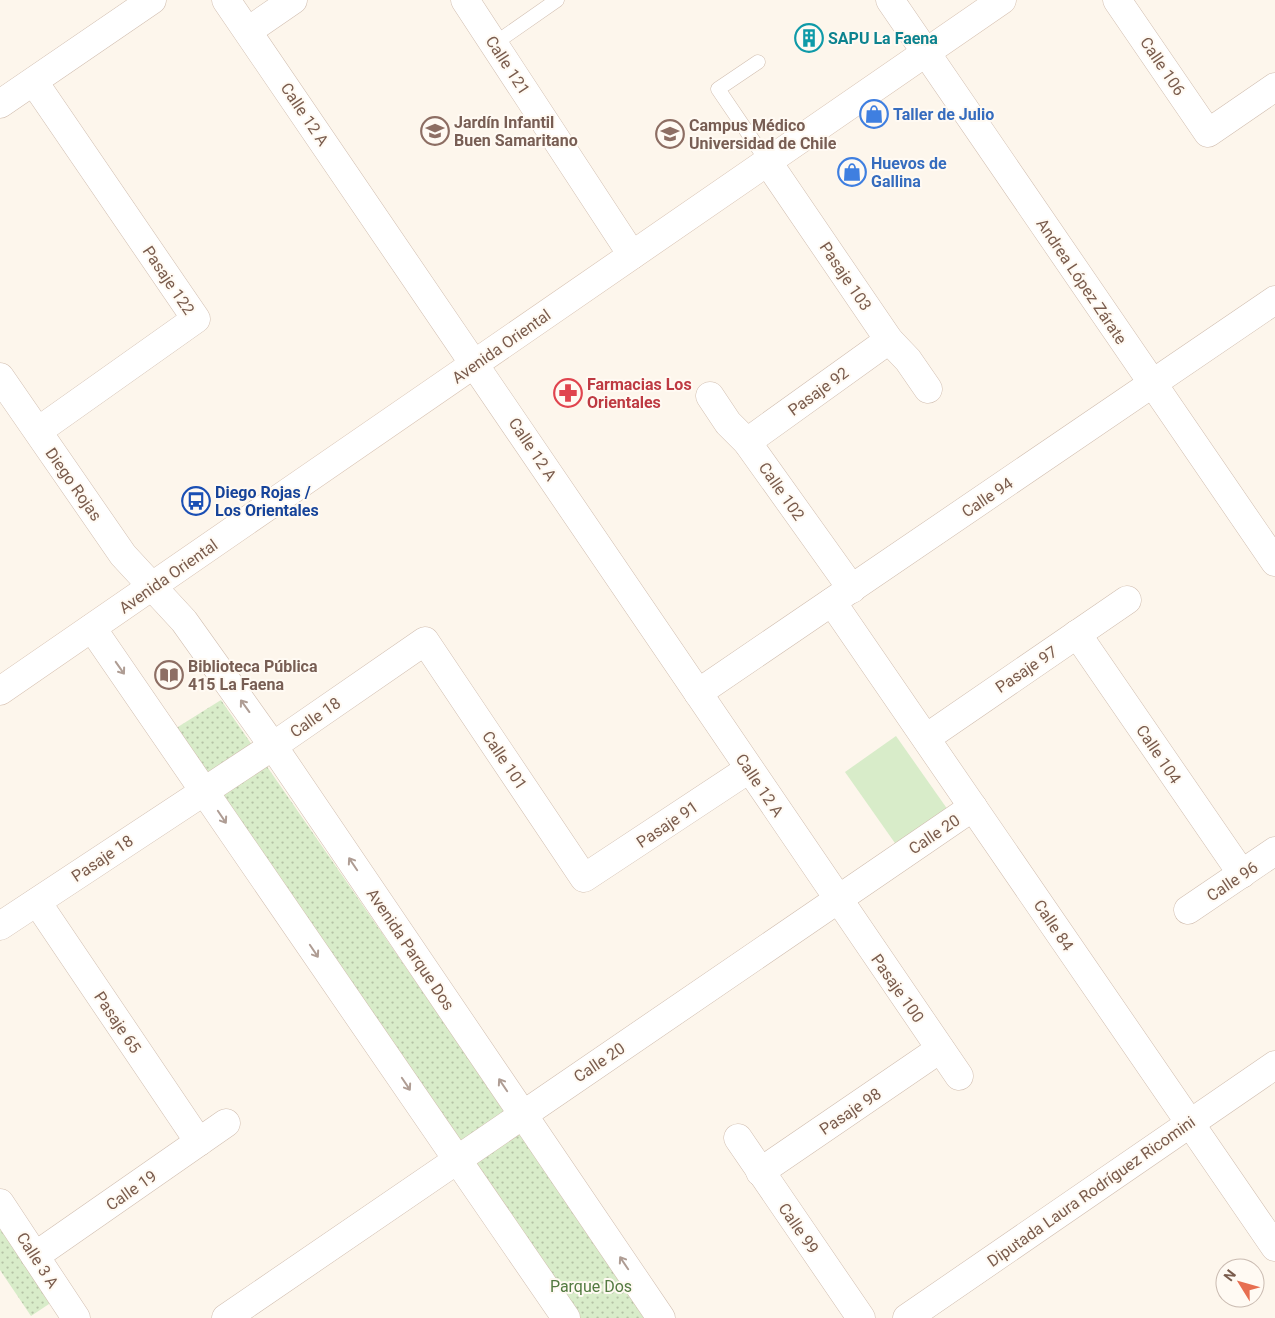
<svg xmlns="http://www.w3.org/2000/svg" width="1275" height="1318" viewBox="0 0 1275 1318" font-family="Roboto,sans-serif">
	<defs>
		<pattern id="grass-dots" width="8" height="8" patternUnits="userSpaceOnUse" patternTransform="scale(1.25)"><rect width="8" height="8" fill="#d8ecc9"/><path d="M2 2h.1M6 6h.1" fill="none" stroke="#b4c2a5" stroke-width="1.8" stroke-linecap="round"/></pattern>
	</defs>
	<rect width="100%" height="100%" fill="#fdf6ec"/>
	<g fill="url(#grass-dots)">
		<polygon points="221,700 648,1318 578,1318 173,730"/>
		<polygon points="0,1217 55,1300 31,1316 0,1270"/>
	</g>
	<polygon fill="#d8ecc9" points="896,736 948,810 897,846 845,772"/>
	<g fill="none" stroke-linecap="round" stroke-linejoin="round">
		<defs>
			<g id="lane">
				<polyline points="494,44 557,0"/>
				<polyline points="758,62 718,89 767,161"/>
			</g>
			<g id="street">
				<polyline points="226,0 959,1076"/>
				<polyline points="465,0 632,255"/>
				<polyline points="890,0 1275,562"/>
				<polyline points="1117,0 1208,133 1275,87"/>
				<polyline points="248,31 293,0"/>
				<polyline points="34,82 196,319 38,431"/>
				<polyline points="0,104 152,0"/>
				<polyline points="767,161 889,340 908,360 928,389"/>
				<polyline points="0,377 123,555 184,621 273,746 661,1318"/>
				<polyline points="710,396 728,423 747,442 852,589"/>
				<polyline points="747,442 889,340"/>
				<polyline points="832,602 1275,1247"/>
				<polyline points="92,628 566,1318"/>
				<polyline points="1077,634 1242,874"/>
				<polyline points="698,693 1275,300"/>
				<polyline points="926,738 1127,600"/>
				<polyline points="37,902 199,1142"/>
				<polyline points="1188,910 1275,851"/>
				<polyline points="0,926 273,746 425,641 584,878 749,769"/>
				<polyline points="738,1138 861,1318"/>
				<polyline points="760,1172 940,1049"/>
				<polyline points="0,1203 76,1318"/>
				<polyline points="35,1256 226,1123"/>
				<polyline points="226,1318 973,807"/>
				<polyline points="907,1318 1275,1065"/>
			</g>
			<polyline id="secondary" points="0,691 1002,0"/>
		</defs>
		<use href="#lane" stroke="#d1beb0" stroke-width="15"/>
		<use href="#street" stroke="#d1beb0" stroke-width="29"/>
		<use href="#secondary" stroke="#d6c0b0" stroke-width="29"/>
		<use href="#lane" stroke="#fff" stroke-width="14"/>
		<use href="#street" stroke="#fff" stroke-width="28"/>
		<use href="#secondary" stroke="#fff" stroke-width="28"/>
	</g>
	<defs><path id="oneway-shaft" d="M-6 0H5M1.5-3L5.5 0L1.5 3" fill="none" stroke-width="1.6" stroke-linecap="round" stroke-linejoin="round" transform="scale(1.25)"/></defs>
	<g stroke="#af9d94">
		<use href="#oneway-shaft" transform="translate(120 668) rotate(55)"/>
		<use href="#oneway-shaft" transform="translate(245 706) rotate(-126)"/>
		<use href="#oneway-shaft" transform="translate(222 817) rotate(56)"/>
		<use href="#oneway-shaft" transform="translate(353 864) rotate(-124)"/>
		<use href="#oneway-shaft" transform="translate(314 951) rotate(56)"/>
		<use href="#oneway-shaft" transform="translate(406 1084) rotate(56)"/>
		<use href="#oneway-shaft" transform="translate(503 1085) rotate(-124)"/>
		<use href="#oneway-shaft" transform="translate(624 1263) rotate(-124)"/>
	</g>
	<defs>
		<symbol id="building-ring" viewBox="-11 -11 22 22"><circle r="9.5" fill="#fffaf3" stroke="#0f9aa8" stroke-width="1.5"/><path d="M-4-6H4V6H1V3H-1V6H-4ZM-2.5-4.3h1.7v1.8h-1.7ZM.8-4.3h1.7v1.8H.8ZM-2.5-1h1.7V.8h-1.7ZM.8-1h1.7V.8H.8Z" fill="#0f9aa8"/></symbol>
		<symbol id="shop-ring" viewBox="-11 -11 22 22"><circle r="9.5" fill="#fffaf3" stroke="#3f7fe0" stroke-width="1.5"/><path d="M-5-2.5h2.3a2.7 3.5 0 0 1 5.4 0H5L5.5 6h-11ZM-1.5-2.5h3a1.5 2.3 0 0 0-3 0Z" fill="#3f7fe0"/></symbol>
		<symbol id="school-ring" viewBox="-11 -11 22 22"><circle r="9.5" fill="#fffaf3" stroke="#8d6e63" stroke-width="1.5"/><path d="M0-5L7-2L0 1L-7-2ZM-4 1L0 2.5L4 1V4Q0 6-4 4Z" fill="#8d6e63"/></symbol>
		<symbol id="university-ring" viewBox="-11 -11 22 22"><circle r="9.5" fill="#fffaf3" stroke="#8d6e63" stroke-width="1.5"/><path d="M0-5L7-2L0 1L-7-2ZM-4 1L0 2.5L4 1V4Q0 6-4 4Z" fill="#8d6e63"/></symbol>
		<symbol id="pharmacy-ring" viewBox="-11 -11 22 22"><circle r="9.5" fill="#fffaf3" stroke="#e0444e" stroke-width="1.5"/><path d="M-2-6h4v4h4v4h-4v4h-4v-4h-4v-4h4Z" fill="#e0444e"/></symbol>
		<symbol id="bus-ring" viewBox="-11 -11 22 22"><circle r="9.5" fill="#fffaf3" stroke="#1a4fb4" stroke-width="1.5"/><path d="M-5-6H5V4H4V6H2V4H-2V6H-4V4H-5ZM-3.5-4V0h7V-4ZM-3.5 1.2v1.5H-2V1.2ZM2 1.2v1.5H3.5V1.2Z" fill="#1a4fb4"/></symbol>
		<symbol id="library-ring" viewBox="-11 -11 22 22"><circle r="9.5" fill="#fffaf3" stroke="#8d6e63" stroke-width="1.5"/><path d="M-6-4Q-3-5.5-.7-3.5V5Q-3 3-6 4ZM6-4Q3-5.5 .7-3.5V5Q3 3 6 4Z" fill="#8d6e63"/></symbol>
	</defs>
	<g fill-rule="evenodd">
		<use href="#building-ring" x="793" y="22" width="32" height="32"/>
		<use href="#shop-ring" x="858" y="98" width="32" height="32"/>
		<use href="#school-ring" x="419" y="115" width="32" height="32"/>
		<use href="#university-ring" x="654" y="118" width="32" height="32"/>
		<use href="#shop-ring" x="836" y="156" width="32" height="32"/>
		<use href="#pharmacy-ring" x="552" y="377" width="32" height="32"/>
		<use href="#bus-ring" x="180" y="485" width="32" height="32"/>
		<use href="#library-ring" x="153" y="659" width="32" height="32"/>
	</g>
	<g text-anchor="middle" stroke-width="4" stroke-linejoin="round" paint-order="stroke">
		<g font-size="16" font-weight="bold" fill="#0d838f" stroke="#fffaf3" text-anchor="start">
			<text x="828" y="44">SAPU La Faena</text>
		</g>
		<g font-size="16" fill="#7a5c4d" stroke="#fffaf3">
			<text transform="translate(508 65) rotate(57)" y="6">Calle 121</text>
			<text transform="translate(1163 66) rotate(56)" y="6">Calle 106</text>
			<text transform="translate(305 114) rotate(56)" y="6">Calle 12 A</text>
			<text transform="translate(846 276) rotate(56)" y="6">Pasaje 103</text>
			<text transform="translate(169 280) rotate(56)" y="6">Pasaje 122</text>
			<text transform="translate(1082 281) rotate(56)" y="6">Andrea López Zárate</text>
			<text transform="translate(501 346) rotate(-35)" y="6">Avenida Oriental</text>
			<text transform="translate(818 391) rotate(-36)" y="6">Pasaje 92</text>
			<text transform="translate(533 449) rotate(56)" y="6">Calle 12 A</text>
			<text transform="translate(74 484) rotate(55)" y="6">Diego Rojas</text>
			<text transform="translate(782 491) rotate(55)" y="6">Calle 102</text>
			<text transform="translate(987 497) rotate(-34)" y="6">Calle 94</text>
			<text transform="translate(168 576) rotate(-35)" y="6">Avenida Oriental</text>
			<text transform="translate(1026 669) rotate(-34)" y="6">Pasaje 97</text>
			<text transform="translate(315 717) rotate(-35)" y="6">Calle 18</text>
			<text transform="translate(1159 754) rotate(56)" y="6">Calle 104</text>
			<text transform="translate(505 760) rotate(56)" y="6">Calle 101</text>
			<text transform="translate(760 785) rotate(56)" y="6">Calle 12 A</text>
			<text transform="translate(667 824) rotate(-34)" y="6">Pasaje 91</text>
			<text transform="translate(934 834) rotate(-34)" y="6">Calle 20</text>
			<text transform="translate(102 858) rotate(-34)" y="6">Pasaje 18</text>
			<text transform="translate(1232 881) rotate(-34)" y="6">Calle 96</text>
			<text transform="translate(1054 925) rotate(56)" y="6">Calle 84</text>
			<text transform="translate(411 949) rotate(56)" y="6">Avenida Parque Dos</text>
			<text transform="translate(898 988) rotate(55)" y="6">Pasaje 100</text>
			<text transform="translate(118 1022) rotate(56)" y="6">Pasaje 65</text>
			<text transform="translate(599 1062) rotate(-34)" y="6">Calle 20</text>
			<text transform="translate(850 1111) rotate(-34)" y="6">Pasaje 98</text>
			<text transform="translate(131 1190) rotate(-35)" y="6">Calle 19</text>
			<text transform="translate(1091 1191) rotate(-35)" y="6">Diputada Laura Rodríguez Ricomini</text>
			<text transform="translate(799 1228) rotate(55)" y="6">Calle 99</text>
			<text transform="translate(38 1260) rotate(57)" y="6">Calle 3 A</text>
		</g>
		<g font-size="16" font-weight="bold" fill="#366cbe" stroke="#fffaf3" text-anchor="start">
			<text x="893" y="120">Taller de Julio</text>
			<text x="871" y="169">Huevos de<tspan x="871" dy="18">Gallina</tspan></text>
		</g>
		<g font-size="16" font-weight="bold" fill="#785e54" stroke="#fffaf3" text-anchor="start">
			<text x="454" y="128">Jardín Infantil<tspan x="454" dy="18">Buen Samaritano</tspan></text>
			<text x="689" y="131">Campus Médico<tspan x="689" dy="18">Universidad de Chile</tspan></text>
			<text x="188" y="672">Biblioteca Pública<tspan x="188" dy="18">415 La Faena</tspan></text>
		</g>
		<g font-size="16" font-weight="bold" fill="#be3a42" stroke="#fffaf3" text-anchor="start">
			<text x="587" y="390">Farmacias Los<tspan x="587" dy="18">Orientales</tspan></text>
		</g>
		<g font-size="16" font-weight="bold" fill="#164399" stroke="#fffaf3" text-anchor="start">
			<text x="215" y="498">Diego Rojas /<tspan x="215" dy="18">Los Orientales</tspan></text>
		</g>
		<g font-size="16" fill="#537a41" stroke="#fffaf3">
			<text x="591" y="1292">Parque Dos</text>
		</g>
	</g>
	<g transform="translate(1240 1283) rotate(307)"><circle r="24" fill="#fffaf3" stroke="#cabbb1"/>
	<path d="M0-4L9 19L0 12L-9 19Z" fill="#e76f51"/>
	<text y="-8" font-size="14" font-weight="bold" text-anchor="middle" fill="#7a5c4d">N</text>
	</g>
</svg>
